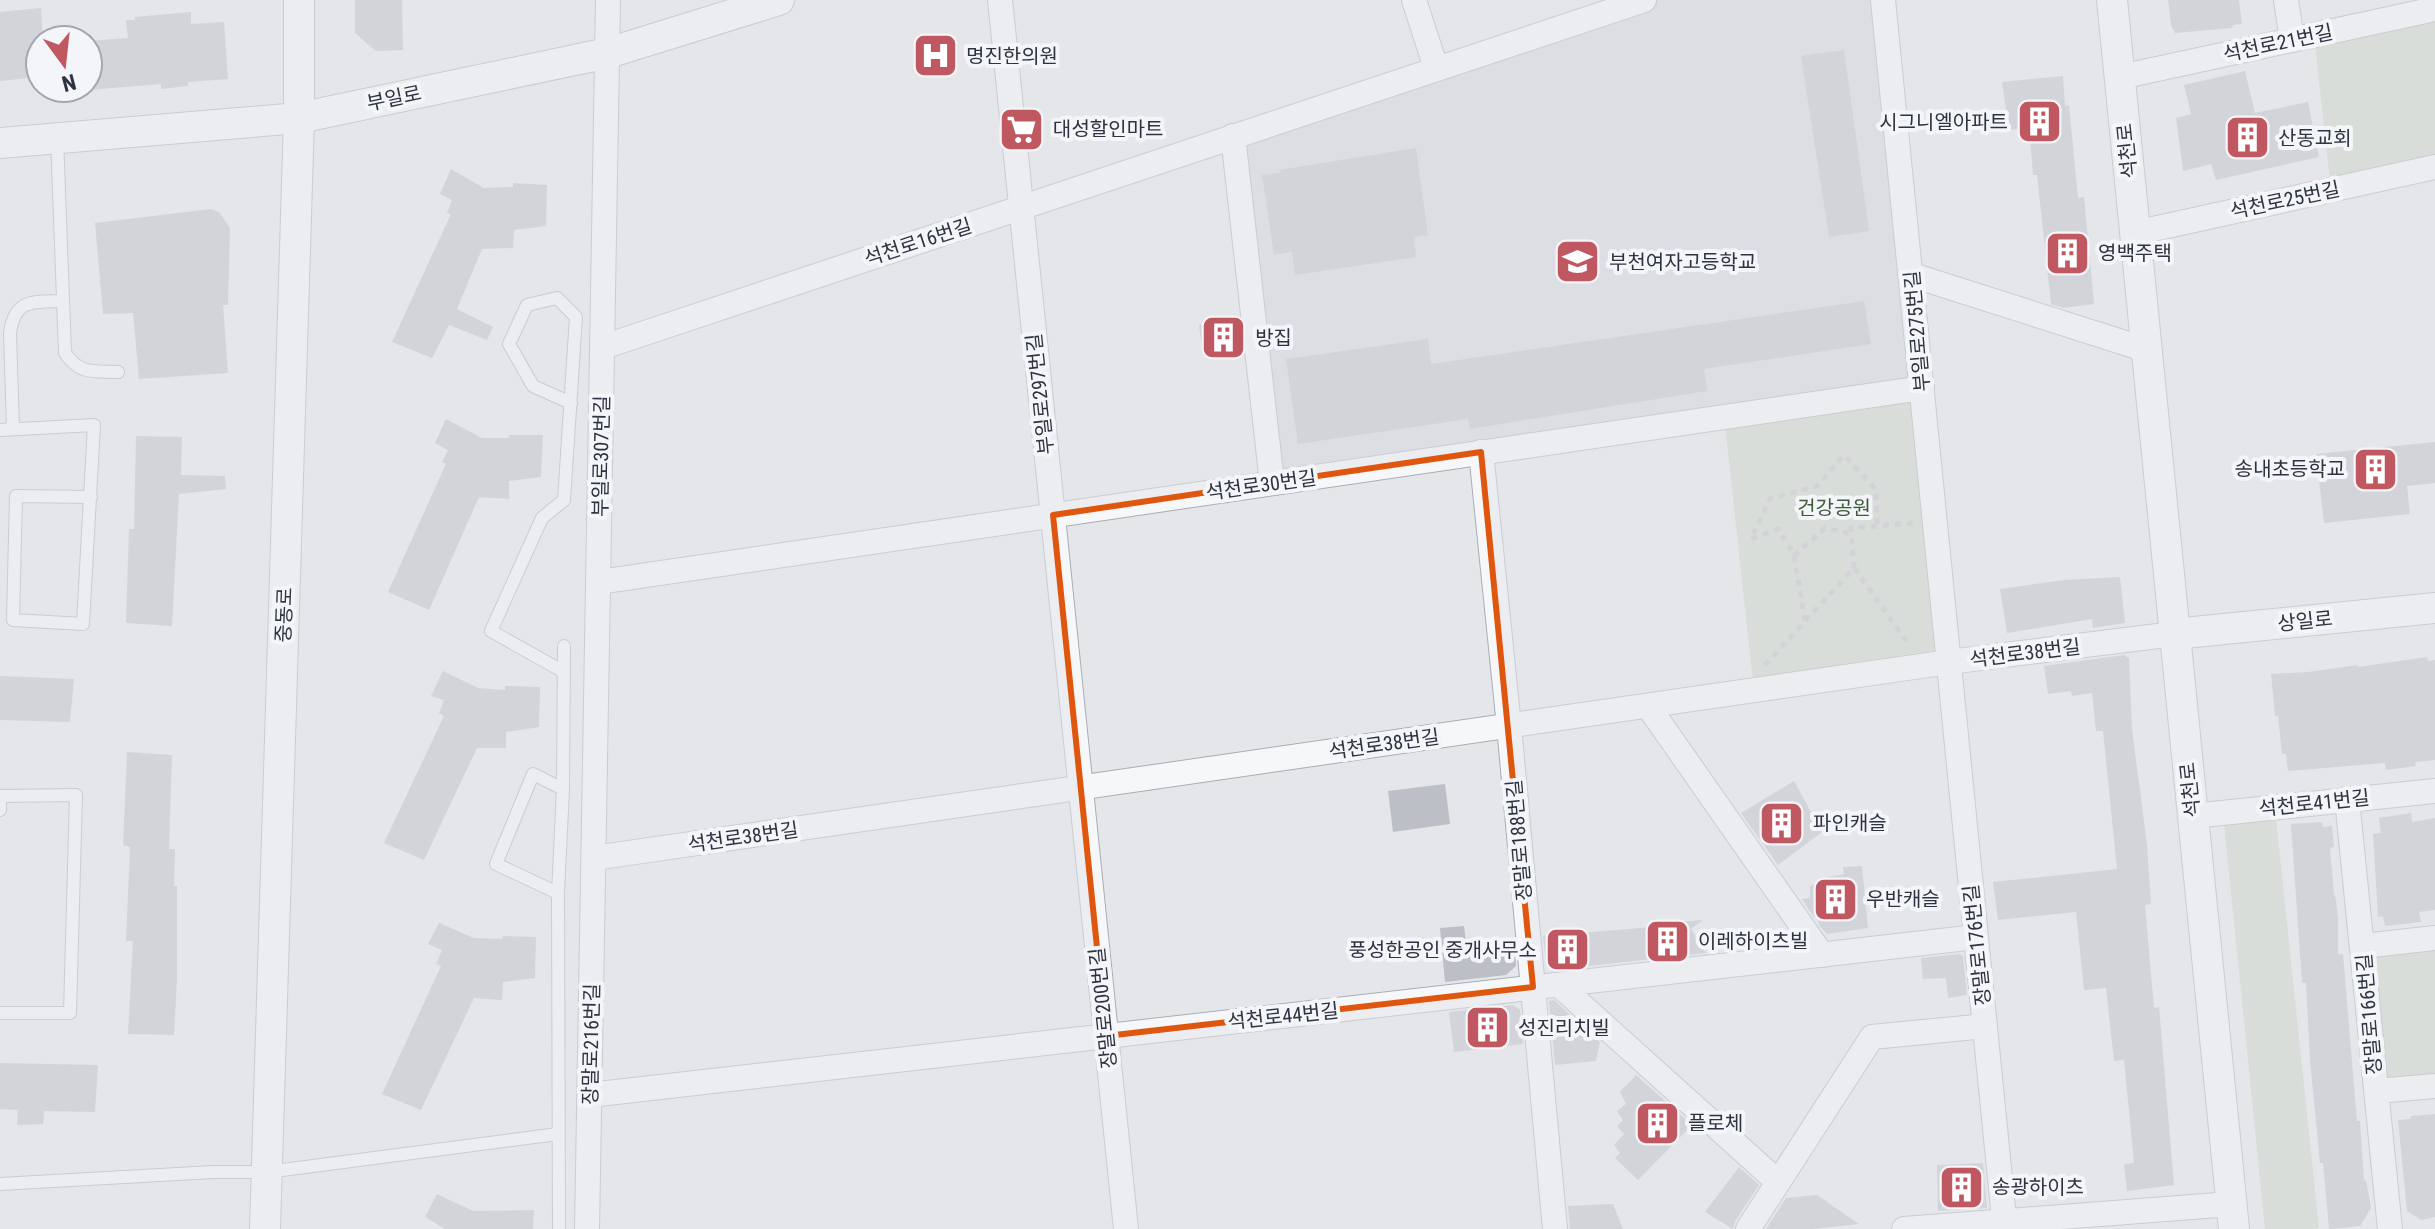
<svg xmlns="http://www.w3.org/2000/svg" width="2435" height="1229" viewBox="0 0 2435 1229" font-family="'Roboto Condensed','Noto Sans KR',sans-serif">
	<rect width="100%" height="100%" fill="#e4e6ea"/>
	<polygon fill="#d2d5dc" points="1646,0 1883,0 1922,388 1272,483 1233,137"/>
	<g fill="#c9d3c6">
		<polygon points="2435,9 2435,167 2331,190 2314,35"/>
		<polygon points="1922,388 1949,662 1754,690 1724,416"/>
		<polygon points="2276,819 2319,1228 2314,1229 2265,1229 2224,823"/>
		<polygon points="2435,938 2435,1086 2377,1091 2363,946"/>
	</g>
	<g fill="#bcbfc6">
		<polygon points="355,0 402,0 403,50 376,51 355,33"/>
		<polygon points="2168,0 2239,0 2242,24 2233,25 2232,28 2175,33 2171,25"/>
		<polygon points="41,8 43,40 40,40 40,77 0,81 0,12"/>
		<polygon points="191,12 191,24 224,22 228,79 188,82 188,86 161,89 161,84 88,90 88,41 128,38 126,20 135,20 135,17"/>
		<polygon points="1844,50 1869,231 1829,237 1801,56"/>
		<polygon points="2245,71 2255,113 2308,102 2319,157 2216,180 2211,164 2183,171 2176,118 2191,114 2184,85"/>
		<polygon points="2063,76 2065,106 2069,105 2078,198 2084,197 2094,304 2063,308 2051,304 2037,175 2033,175 2029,127 2009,130 2002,82"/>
		<polygon points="1416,148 1428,235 1414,237 1416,257 1295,275 1292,252 1274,255 1262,175 1280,173 1279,170"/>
		<polygon points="451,169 484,188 513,187 513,183 547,185 546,226 514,230 513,248 482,249 457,309 493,327 487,340 449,325 432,358 392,342 451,214 447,213 452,200 440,194"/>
		<polygon points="211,209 219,212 230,228 228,305 223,305 228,373 139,379 133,313 103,314 95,223"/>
		<polygon points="1864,301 1871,344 1704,369 1707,391 1470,429 1468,419 1298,444 1286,359 1428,339 1431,364"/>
		<polygon points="1239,320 1242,352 1203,356 1199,325"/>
		<polygon points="446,419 482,438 509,438 509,435 543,435 541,477 509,481 509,499 479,497 429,610 388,592 446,464 442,462 448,450 435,443"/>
		<polygon points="136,436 182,437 181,475 225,476 226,489 179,494 172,626 126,623 129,529 134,529"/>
		<polygon points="2435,442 2435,483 2407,486 2410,514 2324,523 2316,454"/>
		<polygon points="2120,577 2125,623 2093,628 2092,619 2007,633 2000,589 2064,580"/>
		<polygon points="2124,655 2129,658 2132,729 2147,845 2151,904 2145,905 2154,1008 2159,1007 2174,1185 2127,1191 2124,1164 2134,1163 2124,1060 2114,1061 2106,988 2084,990 2076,912 1998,920 1993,882 2117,869 2103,731 2096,731 2092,693 2072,696 2071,691 2048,694 2044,666"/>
		<polygon points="2427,657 2428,661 2435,660 2435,760 2415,762 2416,766 2386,770 2385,763 2288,771 2286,754 2282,754 2278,716 2275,716 2271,674 2308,672 2358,665 2358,667"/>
		<polygon points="443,671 478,688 505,690 505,686 540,687 539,727 506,732 506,748 477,748 424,860 384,843 444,716 439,713 444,700 431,696"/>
		<polygon points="0,676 74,679 70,722 0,720"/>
		<polygon points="127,752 172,755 169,849 175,849 174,886 177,886 177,979 174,1035 128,1034 133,941 126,941 130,847 123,845"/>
		<polygon points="1794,781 1822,832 1778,865 1741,813"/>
		<polygon points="1445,784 1450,824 1393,832 1388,791"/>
		<polygon points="2411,813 2412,822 2435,818 2435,910 2419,912 2421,922 2385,926 2383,916 2378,917 2373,834 2381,833 2379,818"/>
		<polygon points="2322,822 2323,827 2332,826 2334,847 2330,848 2334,895 2335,895 2338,918 2338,954 2343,954 2357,1121 2360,1121 2364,1181 2366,1180 2371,1208 2360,1226 2331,1229 2329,1229 2323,1163 2320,1163 2310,1060 2306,983 2302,983 2291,824"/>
		<polygon points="1862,866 1868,928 1827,934 1819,925 1818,917 1814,917 1802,899 1810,898 1810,886 1829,877 1844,874 1843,867"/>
		<polygon points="1703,920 1691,929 1706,953 1553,970 1546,966 1543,936 1653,927 1652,924"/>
		<polygon points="439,923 474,938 502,939 503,936 536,937 535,978 503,982 502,1000 474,998 421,1110 382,1094 441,966 436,964 442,950 428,944"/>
		<polygon points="1464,926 1468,957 1515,952 1516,966 1506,975 1445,982 1440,928"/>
		<polygon points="1960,954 1963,956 1967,995 1948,998 1946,978 1923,979 1921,958"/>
		<polygon points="1554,1000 1600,1042 1596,1061 1555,1065 1549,1001"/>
		<polygon points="1513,1005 1520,1010 1523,1044 1454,1052 1449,1012"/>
		<polygon points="0,1063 98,1065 95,1112 44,1111 43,1124 17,1125 18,1110 0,1109"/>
		<polygon points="1636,1075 1692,1125 1638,1180 1615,1158 1620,1153 1614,1145 1624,1134 1617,1126 1623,1120 1617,1111 1626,1104 1620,1092"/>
		<polygon points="2435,1114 2435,1217 2421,1220 2407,1211 2398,1120 2410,1119 2411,1116"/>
		<polygon points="1983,1163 1987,1208 1938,1211 1937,1165"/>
		<polygon points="1739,1167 1759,1185 1735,1221 1733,1229 1705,1212"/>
		<polygon points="437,1194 473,1211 534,1210 533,1229 445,1229 425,1217"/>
		<polygon points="1817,1195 1859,1224 1813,1229 1766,1229 1786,1198"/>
		<polygon points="1613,1204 1623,1229 1570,1229 1568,1206"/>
	</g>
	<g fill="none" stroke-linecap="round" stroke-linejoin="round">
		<defs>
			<g id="service">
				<path d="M57,137L65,353C80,375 93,371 118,372"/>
				<path d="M13,429L10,333C15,298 33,302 63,301"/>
				<polyline points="0,430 94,425 83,624 13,620 16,496 91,497"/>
				<polyline points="564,672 491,631 542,518 564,500 576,317 557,298 527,305 509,344 533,386 571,403"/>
				<polyline points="563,789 564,646"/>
				<polyline points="0,810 0,796 76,795 70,1013 0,1013"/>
				<polyline points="558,893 496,864 533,774 563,789 558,893 559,1229"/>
				<polyline points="0,1184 213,1172 267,1172 558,1134"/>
			</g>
			<g id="minor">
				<polyline points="1000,0 1126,1229"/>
				<polyline points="1414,0 1436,68"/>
				<polyline points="1883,0 2005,1229"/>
				<polyline points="2286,0 2292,40"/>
				<polyline points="2120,77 2435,9"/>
				<polyline points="1233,136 1272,483"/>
				<polyline points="2135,233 2435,167"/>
				<polyline points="1912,275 2147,350"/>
				<polyline points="603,347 1644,0"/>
				<polyline points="1481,452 1509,726 1555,1229"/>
				<polyline points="599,582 1922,388"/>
				<polyline points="1648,706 1822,955"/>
				<polyline points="2347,799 2390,1229"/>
				<polyline points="2193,816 2435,791"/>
				<polyline points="594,858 1949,662 2174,634"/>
				<polyline points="2363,946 2435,938"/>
				<polyline points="1559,985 1778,1182"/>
				<polyline points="2377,1091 2435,1086"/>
				<polyline points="590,1095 1976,937"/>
				<polyline points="587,1229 608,0"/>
				<polyline points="1748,1229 1872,1037 1985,1026"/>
				<polyline points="1904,1229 2231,1204"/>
			</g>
			<g id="tertiary">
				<polyline points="2112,0 2234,1229"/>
				<polyline points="0,143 299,118 608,53 779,0"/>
				<polyline points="2174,634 2435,608"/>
				<polyline points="265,1229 299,118 299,0"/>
			</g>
		</defs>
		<use href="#service" stroke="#a9adb4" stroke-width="14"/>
		<use href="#minor" stroke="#a9adb4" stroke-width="26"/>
		<use href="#tertiary" stroke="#a9adb4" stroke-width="32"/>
		<g stroke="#babcc2" stroke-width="5" stroke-dasharray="6 6" stroke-linecap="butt">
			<polyline points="1794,556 1825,528 1852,534"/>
			<polyline points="1854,568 1851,528 1914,523"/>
			<polyline points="1805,621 1794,556 1779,529 1751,539 1770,499 1817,486 1844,455 1876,490 1877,526"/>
			<polyline points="1765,665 1854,568 1909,645"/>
		</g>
		<use href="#service" stroke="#f6f7f9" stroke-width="12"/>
		<use href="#minor" stroke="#f6f7f9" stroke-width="24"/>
		<use href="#tertiary" stroke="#f6f7f9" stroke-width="30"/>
	</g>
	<path d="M0 0H2435V1229H0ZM1481,452L1533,987L1106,1036L1053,515Z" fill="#e4e6ea" fill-opacity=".55" fill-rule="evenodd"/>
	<path fill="none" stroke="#df570f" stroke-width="6" stroke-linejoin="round" d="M1481,452L1533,987L1106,1036L1053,515Z"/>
	<defs>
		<symbol id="hospital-square" viewBox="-11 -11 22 22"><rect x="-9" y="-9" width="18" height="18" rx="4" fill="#c05862" stroke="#f3f5f8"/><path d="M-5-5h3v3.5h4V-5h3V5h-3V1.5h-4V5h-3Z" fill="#fff"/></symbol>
		<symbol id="building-square" viewBox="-11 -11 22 22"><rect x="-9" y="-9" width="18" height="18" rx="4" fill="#c05862" stroke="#f3f5f8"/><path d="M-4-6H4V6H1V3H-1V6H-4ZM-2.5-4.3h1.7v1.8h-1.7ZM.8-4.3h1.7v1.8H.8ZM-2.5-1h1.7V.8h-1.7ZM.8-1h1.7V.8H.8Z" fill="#fff"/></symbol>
		<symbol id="supermarket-square" viewBox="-11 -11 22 22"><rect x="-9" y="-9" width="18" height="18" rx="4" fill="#c05862" stroke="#f3f5f8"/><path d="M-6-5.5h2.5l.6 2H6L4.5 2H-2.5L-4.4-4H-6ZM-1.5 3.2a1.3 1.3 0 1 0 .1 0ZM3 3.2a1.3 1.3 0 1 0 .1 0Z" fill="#fff"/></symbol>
		<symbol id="school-square" viewBox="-11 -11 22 22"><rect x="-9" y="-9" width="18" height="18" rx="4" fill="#c05862" stroke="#f3f5f8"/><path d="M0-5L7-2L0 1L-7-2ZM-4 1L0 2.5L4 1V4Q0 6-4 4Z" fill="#fff"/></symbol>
	</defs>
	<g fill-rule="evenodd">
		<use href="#hospital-square" x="910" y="30" width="51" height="51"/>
		<use href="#building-square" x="2014" y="96" width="51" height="51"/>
		<use href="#supermarket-square" x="996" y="104" width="51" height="51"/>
		<use href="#building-square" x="2222" y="112" width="51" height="51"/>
		<use href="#building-square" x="2042" y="228" width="51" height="51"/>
		<use href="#school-square" x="1552" y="236" width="51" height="51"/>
		<use href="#building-square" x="1198" y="312" width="51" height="51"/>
		<use href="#building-square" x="2350" y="444" width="51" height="51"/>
		<use href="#building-square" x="1756" y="798" width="51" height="51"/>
		<use href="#building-square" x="1810" y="874" width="51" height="51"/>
		<use href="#building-square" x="1642" y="916" width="51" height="51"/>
		<use href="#building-square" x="1542" y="924" width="51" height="51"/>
		<use href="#building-square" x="1462" y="1002" width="51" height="51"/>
		<use href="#building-square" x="1632" y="1098" width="51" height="51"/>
		<use href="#building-square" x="1936" y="1162" width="51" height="51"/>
	</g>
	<g text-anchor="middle" stroke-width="8" stroke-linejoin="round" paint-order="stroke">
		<g font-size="20" fill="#2d3341" stroke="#f3f5f8">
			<text transform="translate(2278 43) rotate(-12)" y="7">석천로21번길</text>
			<text transform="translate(394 98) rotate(-12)" y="7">부일로</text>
			<text transform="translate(2127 151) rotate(-96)" y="7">석천로</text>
			<text transform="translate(2285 200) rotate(-12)" y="7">석천로25번길</text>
			<text transform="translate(918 242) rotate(-18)" y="7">석천로16번길</text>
			<text transform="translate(1917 331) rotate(-95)" y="7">부일로275번길</text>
			<text transform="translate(1040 394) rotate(-96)" y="7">부일로297번길</text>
			<text transform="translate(601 456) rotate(-89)" y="7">부일로307번길</text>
			<text transform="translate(1261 485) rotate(-8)" y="7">석천로30번길</text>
			<text transform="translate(284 615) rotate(-88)" y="7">중동로</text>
			<text transform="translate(2305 621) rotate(-6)" y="7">상일로</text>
			<text transform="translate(2025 653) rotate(-7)" y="7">석천로38번길</text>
			<text transform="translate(1384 744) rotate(-8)" y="7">석천로38번길</text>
			<text transform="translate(2190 790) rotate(-96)" y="7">석천로</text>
			<text transform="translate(2314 803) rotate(-6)" y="7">석천로41번길</text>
			<text transform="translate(743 837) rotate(-8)" y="7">석천로38번길</text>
			<text transform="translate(1519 840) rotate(-95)" y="7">장말로188번길</text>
			<text transform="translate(1977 945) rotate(-96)" y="7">장말로176번길</text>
			<text transform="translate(1103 1008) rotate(-96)" y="7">장말로200번길</text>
			<text transform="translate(2369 1014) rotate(-95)" y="7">장말로166번길</text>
			<text transform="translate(1283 1016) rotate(-6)" y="7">석천로44번길</text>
			<text transform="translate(591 1044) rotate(-89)" y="7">장말로216번길</text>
		</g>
		<g font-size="20" fill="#2d3341" stroke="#f3f5f8" text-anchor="start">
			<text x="966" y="63">명진한의원</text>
			<text x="2008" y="129" text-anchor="end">시그니엘아파트</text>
			<text x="1053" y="136">대성할인마트</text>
			<text x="2278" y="145">산동교회</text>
			<text x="2098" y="260">영백주택</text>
			<text x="1609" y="269">부천여자고등학교</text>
			<text x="1255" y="345">방집</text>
			<text x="2345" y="476" text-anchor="end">송내초등학교</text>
			<text x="1813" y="830">파인캐슬</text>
			<text x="1866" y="906">우반캐슬</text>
			<text x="1698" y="948">이레하이츠빌</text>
			<text x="1537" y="957" text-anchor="end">풍성한공인 중개사무소</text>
			<text x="1518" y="1035">성진리치빌</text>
			<text x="1688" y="1130">플로체</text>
			<text x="1992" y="1194">송광하이츠</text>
		</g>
		<g font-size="20" fill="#405b3c" stroke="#f3f5f8">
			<text x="1834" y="515">건강공원</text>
		</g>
	</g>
	<g transform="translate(64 64) rotate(165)"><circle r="38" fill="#f3f5f8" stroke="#a4a7af" stroke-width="2"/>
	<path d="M0-6L14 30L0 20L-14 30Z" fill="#c05862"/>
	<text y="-12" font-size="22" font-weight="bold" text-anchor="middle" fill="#2d3341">N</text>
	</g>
</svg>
